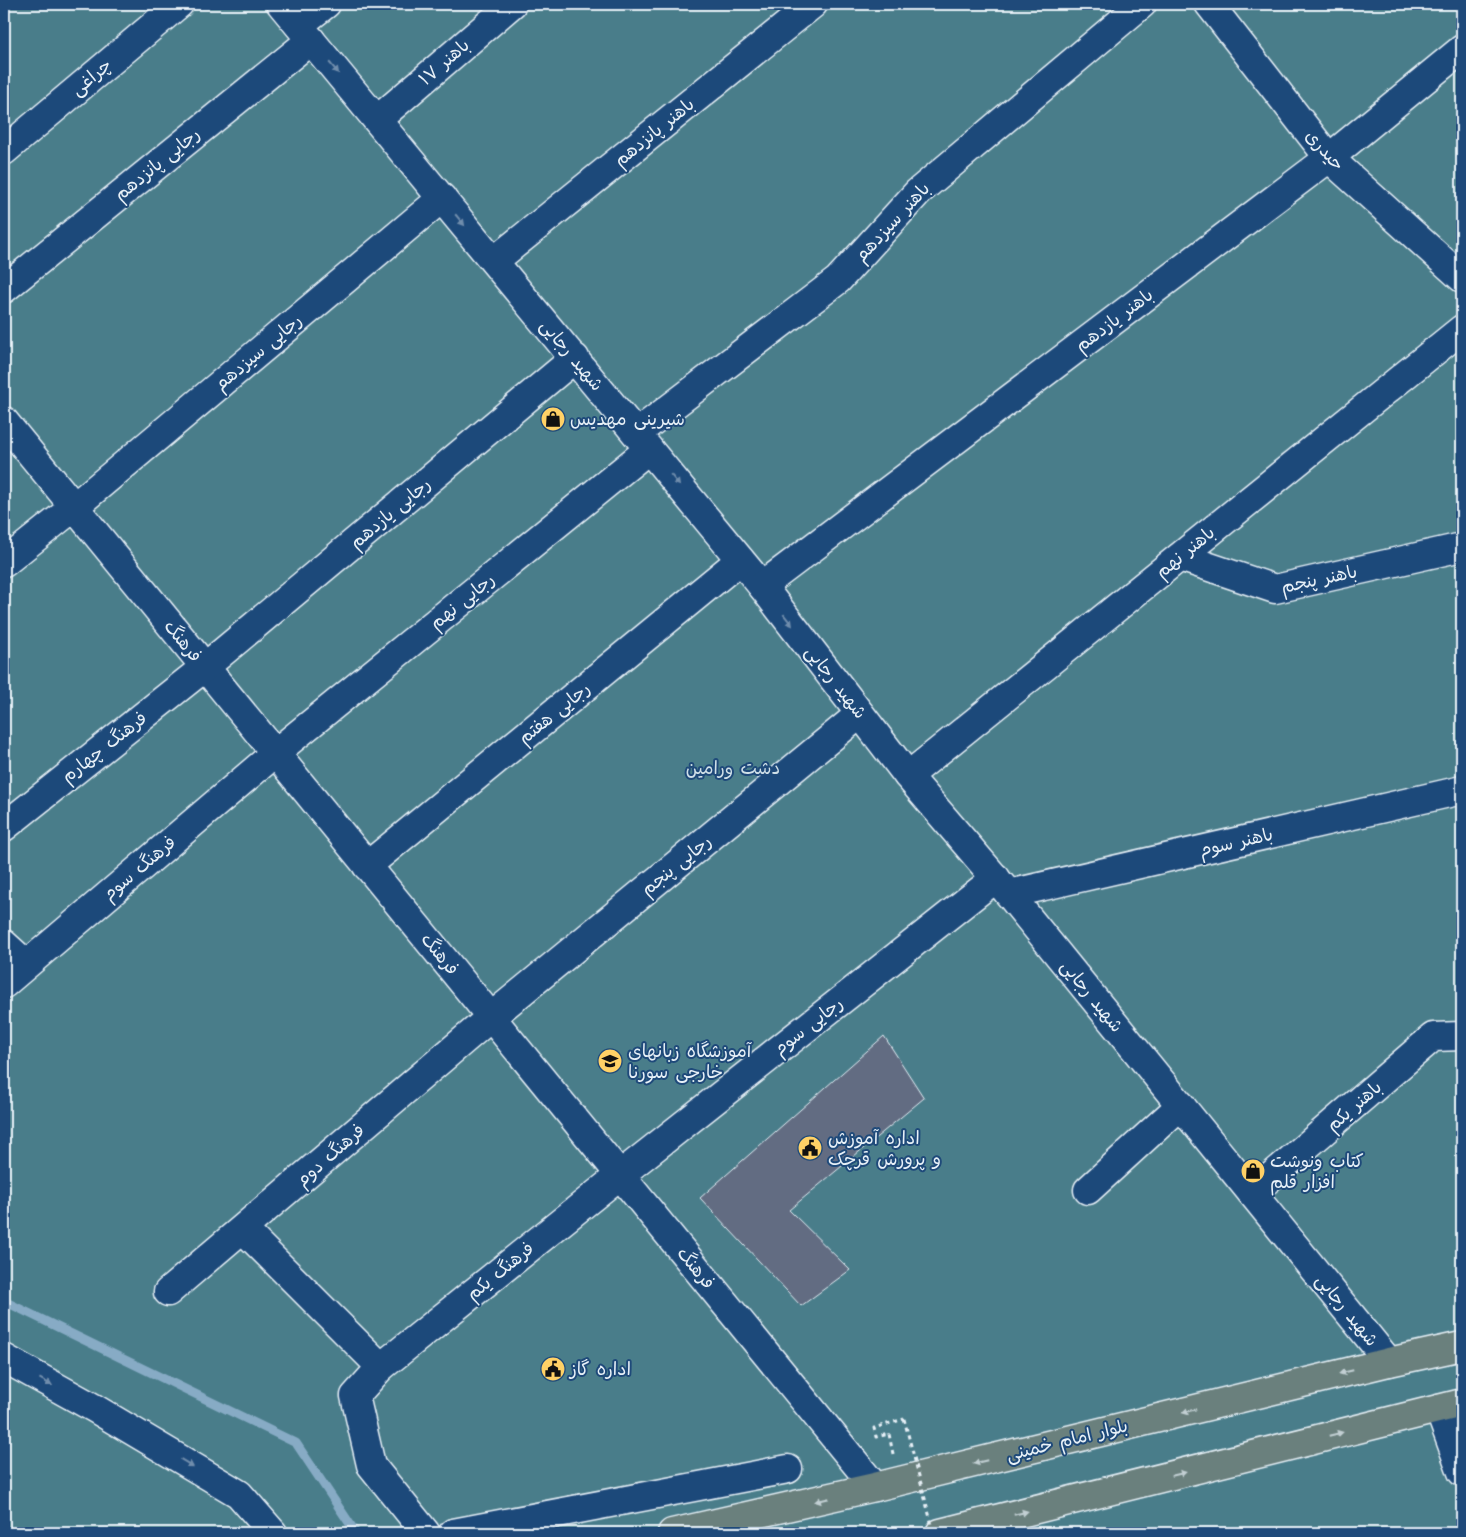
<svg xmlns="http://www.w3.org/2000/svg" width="1466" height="1537" viewBox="0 0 1466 1537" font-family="'Architects Daughter','Playpen Sans Arabic',sans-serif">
	<rect width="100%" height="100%" fill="#1f4a7a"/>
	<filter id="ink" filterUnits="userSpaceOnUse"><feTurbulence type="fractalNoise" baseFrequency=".02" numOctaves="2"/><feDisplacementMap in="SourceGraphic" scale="10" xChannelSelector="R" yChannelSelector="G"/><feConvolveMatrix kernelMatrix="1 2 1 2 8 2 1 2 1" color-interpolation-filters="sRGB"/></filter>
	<g filter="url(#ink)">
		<rect fill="#497d8a" stroke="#98b7c1" x="4" y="4" width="1458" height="1529"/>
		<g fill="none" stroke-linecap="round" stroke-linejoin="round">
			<polyline stroke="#87abc5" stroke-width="9" points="4,1301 296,1443 356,1533"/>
		</g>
		<polygon fill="#626c82" stroke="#e8f1f8" points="884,1036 924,1098 789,1210 850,1270 801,1306 700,1198"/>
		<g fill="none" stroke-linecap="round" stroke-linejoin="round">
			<defs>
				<g id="minor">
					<polyline points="281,4 762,586 908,776 1009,894 1389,1362"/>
					<polyline points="1209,4 1329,158 1462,278"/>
					<polyline points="299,25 326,4"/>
					<polyline points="377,120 512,4"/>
					<polyline points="4,151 179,4"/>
					<polyline points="494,261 813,4"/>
					<polyline points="4,289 311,40"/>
					<polyline points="4,421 875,1487"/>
					<polyline points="637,433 838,280 918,192 1142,4"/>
					<polyline points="1180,557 1275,589 1462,547"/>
					<polyline points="4,563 74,507 442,198"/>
					<polyline points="762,586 1329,158 1462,49"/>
					<polyline points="908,776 1462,329"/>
					<polyline points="4,827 205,667 575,358"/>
					<polyline points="367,866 740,560"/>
					<polyline points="1009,894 1462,790"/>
					<polyline points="4,944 26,964"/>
					<polyline points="4,984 275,753 649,449"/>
					<polyline points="1088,1190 1181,1105"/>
					<polyline points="1252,1193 1433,1037 1462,1036"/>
					<polyline points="243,1229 381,1367 355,1396 371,1465 426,1533"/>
					<polyline points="168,1292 491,1017 860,714"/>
					<polyline points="4,1358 94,1408 239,1494 273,1533"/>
					<polyline points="381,1367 620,1175 996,878"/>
					<polyline points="1439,1409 1462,1472"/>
					<polyline points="453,1533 788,1469"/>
				</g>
				<g id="major">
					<polyline points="672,1533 875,1487 1389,1362 1462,1346"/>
					<polyline points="940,1533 1462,1403"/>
				</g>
			</defs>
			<use href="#minor" stroke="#e8f1f8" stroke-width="31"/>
			<use href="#major" stroke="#e8f1f8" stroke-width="31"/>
			<polyline stroke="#e8f1f8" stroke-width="3" stroke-dasharray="4 4" stroke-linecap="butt" points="893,1454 889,1434 876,1437 874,1428 904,1419"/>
			<use href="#minor" stroke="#1f4a7a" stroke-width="28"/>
			<use href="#major" stroke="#6a807d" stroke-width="28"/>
			<polyline stroke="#e8f1f8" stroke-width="3" stroke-dasharray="4 4" stroke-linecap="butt" points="904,1419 934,1533"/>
		</g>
		<defs><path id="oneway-solid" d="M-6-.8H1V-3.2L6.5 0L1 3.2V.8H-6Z" transform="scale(1.25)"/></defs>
		<g fill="#6f8dac">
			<use href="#oneway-solid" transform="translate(334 68) rotate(50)"/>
			<use href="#oneway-solid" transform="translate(460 220) rotate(50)"/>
			<use href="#oneway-solid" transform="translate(675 480) rotate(51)"/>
			<use href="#oneway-solid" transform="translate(788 620) rotate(52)"/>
			<use href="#oneway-solid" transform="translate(46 1382) rotate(29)"/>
			<use href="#oneway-solid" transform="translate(187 1463) rotate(31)"/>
		</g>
		<g fill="#c2cfd3">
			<use href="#oneway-solid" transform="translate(1346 1372) rotate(166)"/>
			<use href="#oneway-solid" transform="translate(1189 1411) rotate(166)"/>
			<use href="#oneway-solid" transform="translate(1336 1434) rotate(-14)"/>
			<use href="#oneway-solid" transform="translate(980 1462) rotate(166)"/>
			<use href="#oneway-solid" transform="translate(1179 1474) rotate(-14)"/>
			<use href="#oneway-solid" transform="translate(822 1500) rotate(167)"/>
			<use href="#oneway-solid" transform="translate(1021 1513) rotate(-14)"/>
		</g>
	</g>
	<defs>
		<symbol id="shop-disc" viewBox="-11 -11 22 22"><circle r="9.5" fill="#ffd166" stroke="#1f4a7a"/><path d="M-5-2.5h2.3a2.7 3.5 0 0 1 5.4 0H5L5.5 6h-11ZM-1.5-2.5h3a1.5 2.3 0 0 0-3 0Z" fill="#111"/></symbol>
		<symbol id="school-disc" viewBox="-11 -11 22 22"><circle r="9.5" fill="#ffd166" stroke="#1f4a7a"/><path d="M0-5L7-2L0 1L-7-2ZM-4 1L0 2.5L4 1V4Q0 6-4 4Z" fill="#111"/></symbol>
		<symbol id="civic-disc" viewBox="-11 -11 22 22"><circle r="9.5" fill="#ffd166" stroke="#1f4a7a"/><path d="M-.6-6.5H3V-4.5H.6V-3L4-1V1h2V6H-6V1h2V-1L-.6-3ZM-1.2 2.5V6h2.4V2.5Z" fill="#111"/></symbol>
	</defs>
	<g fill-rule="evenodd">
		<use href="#shop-disc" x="539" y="405" width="28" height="28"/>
		<use href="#school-disc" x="596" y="1047" width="28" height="28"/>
		<use href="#civic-disc" x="796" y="1134" width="28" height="28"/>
		<use href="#shop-disc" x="1239" y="1157" width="28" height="28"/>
		<use href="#civic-disc" x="539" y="1355" width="28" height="28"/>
	</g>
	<g text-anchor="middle" stroke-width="4" stroke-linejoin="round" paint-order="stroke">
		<g font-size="18" fill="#e8f1f8" stroke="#1f4a7a">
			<text transform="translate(444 62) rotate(-41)" y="6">باهنر ۱۷</text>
			<text transform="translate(91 77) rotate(-40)" y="6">چراغی</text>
			<text transform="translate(654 132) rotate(-39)" y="6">باهنر پانزدهم</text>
			<text transform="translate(1325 150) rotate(48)" y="6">حیدری</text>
			<text transform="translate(157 164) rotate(-39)" y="6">رجایی پانزدهم</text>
			<text transform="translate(892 222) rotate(-47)" y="6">باهنر سیزدهم</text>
			<text transform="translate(1114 320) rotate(-37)" y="6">باهنر یازدهم</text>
			<text transform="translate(258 352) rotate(-40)" y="6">رجایی سیزدهم</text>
			<text transform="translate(572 355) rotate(50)" y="6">شهید رجایی</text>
			<text transform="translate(390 513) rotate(-40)" y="6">رجایی یازدهم</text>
			<text transform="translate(1185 552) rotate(-39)" y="6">باهنر نهم</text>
			<text transform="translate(1319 579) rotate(-12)" y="6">باهنر پنجم</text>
			<text transform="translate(462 601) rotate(-39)" y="6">رجایی نهم</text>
			<text transform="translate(183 641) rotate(51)" y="6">فرهنگ</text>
			<text transform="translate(836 682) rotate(52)" y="6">شهید رجایی</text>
			<text transform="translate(554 713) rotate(-39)" y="6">رجایی هفتم</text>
			<text transform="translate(104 747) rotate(-38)" y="6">فرهنگ چهارم</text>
			<text transform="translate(1236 842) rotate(-13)" y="6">باهنر سوم</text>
			<text transform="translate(676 865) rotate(-39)" y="6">رجایی پنجم</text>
			<text transform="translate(139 868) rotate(-40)" y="6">فرهنگ سوم</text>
			<text transform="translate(440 954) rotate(51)" y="6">فرهنگ</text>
			<text transform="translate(1092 996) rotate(51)" y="6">شهید رجایی</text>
			<text transform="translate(808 1026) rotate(-38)" y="6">رجایی سوم</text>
			<text transform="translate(1354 1106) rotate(-41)" y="6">باهنر یکم</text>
			<text transform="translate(330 1155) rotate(-41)" y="6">فرهنگ دوم</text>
			<text transform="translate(696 1268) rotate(51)" y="6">فرهنگ</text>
			<text transform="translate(500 1271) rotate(-39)" y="6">فرهنگ یکم</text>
			<text transform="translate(1347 1310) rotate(51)" y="6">شهید رجایی</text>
			<text transform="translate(1067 1440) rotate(-14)" y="6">بلوار امام خمینی</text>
		</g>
		<g font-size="18" fill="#e8f1f8" stroke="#1f4a7a" text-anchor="start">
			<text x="570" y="425">شیرینی مهدیس</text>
			<text x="628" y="1057">آموزشگاه زبانهای<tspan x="628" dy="21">خارجی سورنا</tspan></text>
			<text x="828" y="1144">اداره آموزش<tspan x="828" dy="21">و پرورش قرچک</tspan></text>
			<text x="1270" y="1167">کتاب ونوشت<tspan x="1270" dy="21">افزار قلم</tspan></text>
			<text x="570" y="1375">اداره گاز</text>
		</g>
		<g font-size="18" fill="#d0e0e8" stroke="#1f4a7a">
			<text x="733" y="774">دشت ورامین</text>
		</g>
	</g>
	<rect width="1466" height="1537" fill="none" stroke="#1f4a7a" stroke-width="20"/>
	<rect x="10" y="10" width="1446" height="1517" fill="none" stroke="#e8f1f8" stroke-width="2" filter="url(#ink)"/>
</svg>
